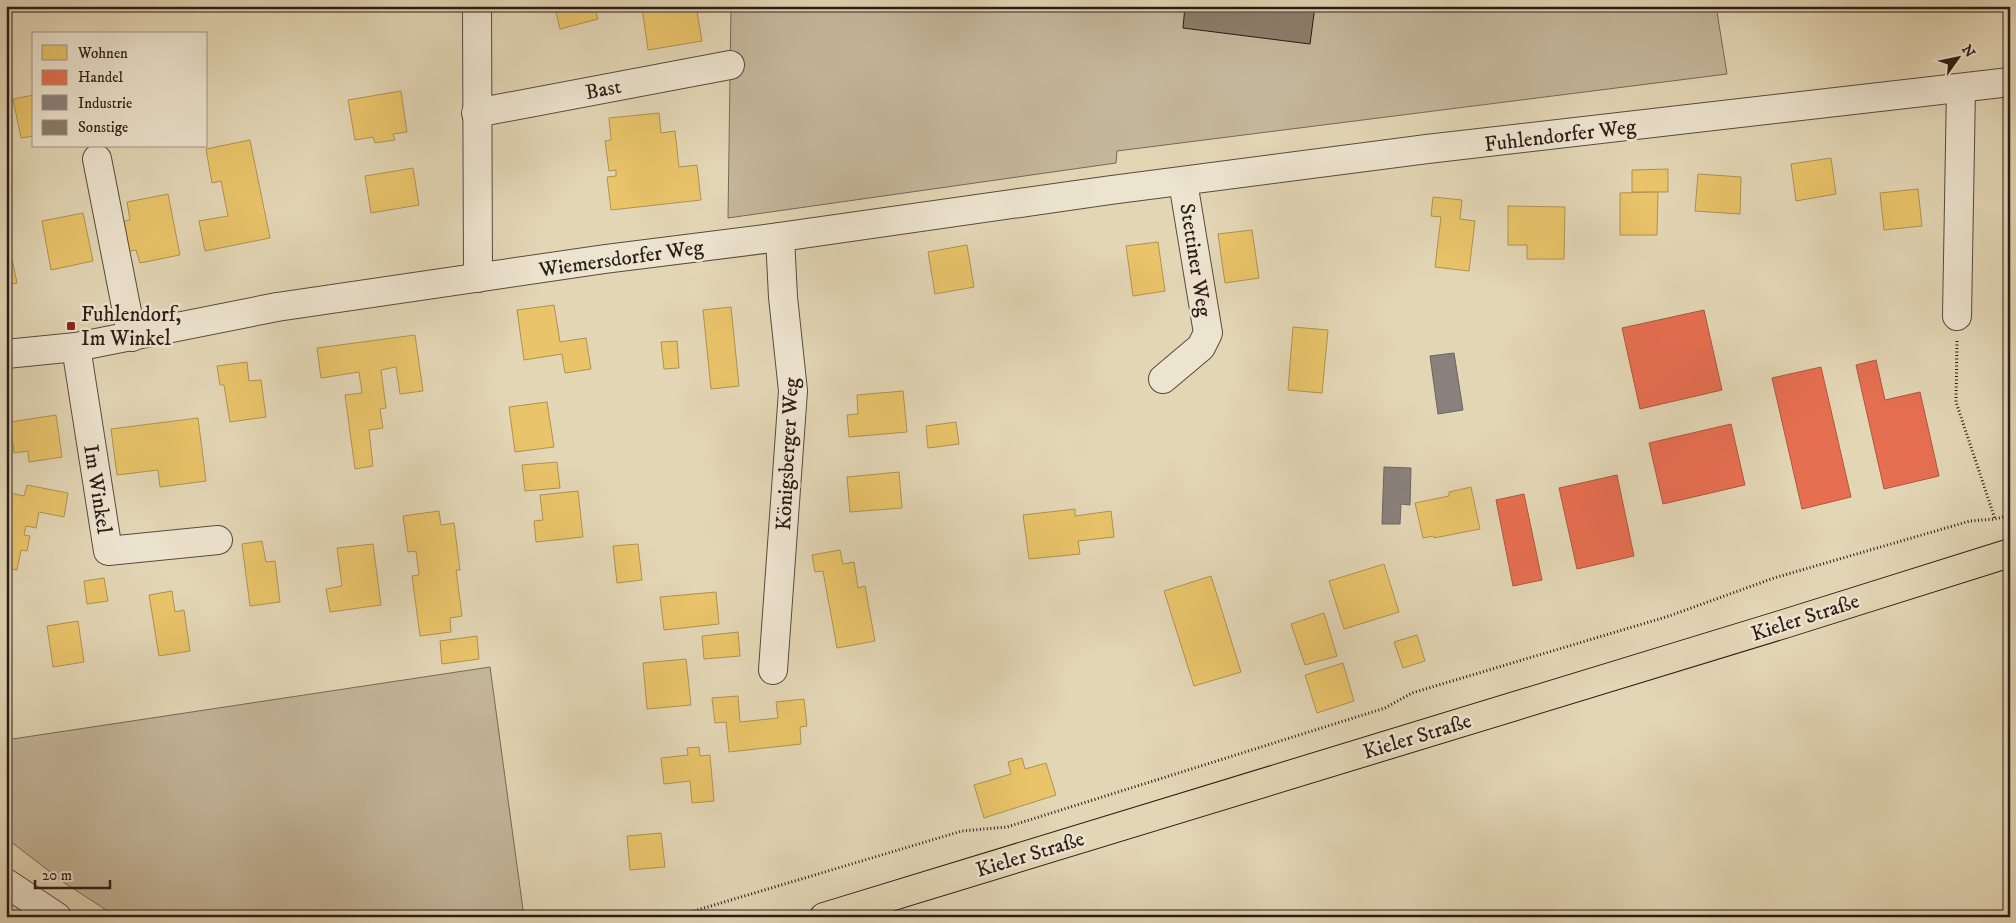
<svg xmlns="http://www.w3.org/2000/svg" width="2016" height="923" viewBox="0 0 2016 923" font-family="'IM FELL DW Pica',serif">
	<rect width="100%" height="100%" fill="#e3d6b5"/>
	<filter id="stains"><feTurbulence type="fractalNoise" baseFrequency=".004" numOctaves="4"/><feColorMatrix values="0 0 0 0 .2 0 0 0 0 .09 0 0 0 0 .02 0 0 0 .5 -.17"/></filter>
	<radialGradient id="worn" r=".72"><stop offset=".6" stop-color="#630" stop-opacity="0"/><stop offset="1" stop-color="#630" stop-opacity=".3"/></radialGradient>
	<g fill="#c4b69a" stroke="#786958">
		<polygon points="731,6 1716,6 1727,74 1117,151 1116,163 728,218"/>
		<polygon points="490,667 524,917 117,917 66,884 6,838 6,740"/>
	</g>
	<g fill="#e9c46a" stroke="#b09251">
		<polygon points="536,6 594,6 598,19 560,29 555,8 537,12"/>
		<polygon points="655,6 696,6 702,41 648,50 642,8"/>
		<polygon points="401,91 407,132 393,134 395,140 375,143 373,137 355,140 348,100"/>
		<polygon points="34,95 34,136 21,138 13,99"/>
		<polygon points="659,113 661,133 675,131 679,167 697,165 701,200 611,210 607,177 616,176 616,170 609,171 605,141 611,140 609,118"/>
		<polygon points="250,140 270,238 205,251 199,221 228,216 221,181 212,183 206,149"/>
		<polygon points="1831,158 1836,194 1796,201 1791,164"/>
		<polygon points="413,168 419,205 371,213 365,176"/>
		<polygon points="1668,169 1668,192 1632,192 1632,170"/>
		<polygon points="1698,174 1741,177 1740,214 1695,211"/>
		<polygon points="1918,189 1922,226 1884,230 1880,193"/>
		<polygon points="1658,192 1657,235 1620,235 1620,193"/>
		<polygon points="168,194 180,255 140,263 136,250 126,252 120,222 130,220 127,202"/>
		<polygon points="1433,197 1462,200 1460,219 1475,221 1469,271 1435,267 1441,217 1431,216"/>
		<polygon points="1508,206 1565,207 1564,259 1527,259 1527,245 1508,245"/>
		<polygon points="83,213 93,261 51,270 42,221"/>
		<polygon points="1252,230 1259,278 1225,283 1218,234"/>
		<polygon points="8,240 17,283 6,285 6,241"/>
		<polygon points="1158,242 1165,291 1133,296 1126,246"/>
		<polygon points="967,245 974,287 935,294 928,252"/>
		<polygon points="554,305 560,342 586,338 591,369 565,373 562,354 524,360 517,310"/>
		<polygon points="731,307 739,386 711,389 703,310"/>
		<polygon points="1293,327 1328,330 1322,393 1288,390"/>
		<polygon points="415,335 423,391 400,394 396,367 381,370 386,408 380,409 383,428 369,430 373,466 355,469 345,395 362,393 359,372 321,378 317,348"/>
		<polygon points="677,341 679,368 664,369 661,342"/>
		<polygon points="247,362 249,381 261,380 266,417 230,422 224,385 220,385 217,366"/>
		<polygon points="903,391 907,432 849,437 847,415 858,414 857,395"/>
		<polygon points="547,402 554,447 515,452 509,407"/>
		<polygon points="56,415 62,457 29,462 28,451 14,453 10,422"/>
		<polygon points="198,418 206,481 160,487 158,470 117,475 111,429"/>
		<polygon points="956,422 959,444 928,448 926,426"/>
		<polygon points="557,462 560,488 525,491 522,465"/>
		<polygon points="899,472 902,508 850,512 847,477"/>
		<polygon points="27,485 68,493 64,517 39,512 36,528 26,526 24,535 30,536 27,551 21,550 17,570 6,568 6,492 24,496"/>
		<polygon points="1471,487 1480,529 1434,538 1434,536 1423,538 1415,503 1449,496 1449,492"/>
		<polygon points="578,491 583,537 536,542 534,521 543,520 540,495"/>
		<polygon points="1075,509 1075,516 1111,511 1114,537 1078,541 1080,554 1029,559 1023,515"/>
		<polygon points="439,511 441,525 454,523 460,570 456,570 462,616 450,618 451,632 420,636 412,576 419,575 416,551 408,552 403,516"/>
		<polygon points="262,541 266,562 275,561 280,602 250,606 242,544"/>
		<polygon points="373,544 381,605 330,612 326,589 342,586 337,548"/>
		<polygon points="638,544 642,580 617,583 613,546"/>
		<polygon points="840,550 843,564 854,562 858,588 865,586 875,641 837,648 823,571 815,572 812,555"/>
		<polygon points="1384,564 1399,612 1344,629 1329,581"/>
		<polygon points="1211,576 1241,672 1194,686 1164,591"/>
		<polygon points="104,578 108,601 87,604 84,581"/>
		<polygon points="172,591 175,612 184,610 190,651 159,656 149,595"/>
		<polygon points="716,592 719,624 664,630 660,597"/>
		<polygon points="1324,613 1337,656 1305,665 1291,624"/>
		<polygon points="78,621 84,662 53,667 47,626"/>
		<polygon points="738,632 740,656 704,659 702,636"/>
		<polygon points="1417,635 1425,661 1403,668 1394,642"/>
		<polygon points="477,636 479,659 442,664 440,641"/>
		<polygon points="686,659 691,705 647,709 643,663"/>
		<polygon points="1343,663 1354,701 1317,713 1305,675"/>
		<polygon points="738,696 740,722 778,718 776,702 804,699 807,726 800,727 801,744 729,752 726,722 715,723 712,698"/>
		<polygon points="699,747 700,756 710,755 714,801 692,803 690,781 664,784 661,758 688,755 687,748"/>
		<polygon points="1022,758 1025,769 1046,763 1056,795 984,818 974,785 1011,774 1008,762"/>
		<polygon points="661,833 665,867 630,870 627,836"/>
	</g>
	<g fill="#e76f51" stroke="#af5640">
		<polygon points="1704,310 1722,390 1640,409 1622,328"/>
		<polygon points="1876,360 1885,400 1920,392 1939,476 1884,489 1856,365"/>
		<polygon points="1821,367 1851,497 1802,509 1772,378"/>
		<polygon points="1731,424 1745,485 1663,504 1649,443"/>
		<polygon points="1617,475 1634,556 1577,569 1559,488"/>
		<polygon points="1524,494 1542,580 1513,586 1496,500"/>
	</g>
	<g fill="#8a817c" stroke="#6e635e">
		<polygon points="1454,353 1463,410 1438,414 1430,356"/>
		<polygon points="1384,467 1411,468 1410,505 1401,504 1400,524 1382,524"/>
	</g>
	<polygon fill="#8b7d69" stroke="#2b1c17" points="1185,6 1315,6 1310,44 1183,28"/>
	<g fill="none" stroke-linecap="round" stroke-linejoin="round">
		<defs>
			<g id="minor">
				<polyline points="477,6 478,278"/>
				<polyline points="476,113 730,65"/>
				<polyline points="97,159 132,337"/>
				<polyline points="1957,316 1961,88"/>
				<polyline points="76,347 108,551 218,540"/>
				<polyline points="6,354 76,347 277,307 605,259 780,237 1111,190 1427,149 2010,82"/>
				<polyline points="1163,379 1201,347 1208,333 1183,182"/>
				<polyline points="773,670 793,391 783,297 780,237"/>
				<polyline points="6,883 57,917"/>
			</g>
			<polyline id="major" points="824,917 1784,624 2010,553"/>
		</defs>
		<use href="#minor" stroke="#594a3e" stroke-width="30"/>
		<use href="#major" stroke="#2b1c17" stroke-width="30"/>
		<g stroke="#2b1c17" stroke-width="3" stroke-dasharray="1 2.5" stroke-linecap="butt">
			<polyline points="1957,341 1956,402 1995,519"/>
			<polyline points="674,917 962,831 1007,827 1385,708 1412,693 1669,616 1774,578 1970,521 1995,519 2010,515"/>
		</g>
		<use href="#minor" stroke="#ede4cf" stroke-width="28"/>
		<use href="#major" stroke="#e3d6b5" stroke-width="28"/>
	</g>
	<rect fill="#8f2418" stroke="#ede4cf" stroke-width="2" x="66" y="321" width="10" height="10" rx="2.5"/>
	<g text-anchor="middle" stroke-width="5" stroke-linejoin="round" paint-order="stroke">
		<g font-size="21" fill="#2b1c17" stroke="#ede4cf">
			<text transform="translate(603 89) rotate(-11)" y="7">Bast</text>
			<text transform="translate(1560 135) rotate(-7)" y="7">Fuhlendorfer Weg</text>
			<text transform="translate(621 258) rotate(-8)" y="7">Wiemersdorfer Weg</text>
			<text transform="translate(1196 260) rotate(81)" y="7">Stettiner Weg</text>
			<text transform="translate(787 454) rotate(-87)" y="7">Königsberger Weg</text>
			<text transform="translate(98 489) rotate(81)" y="7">Im Winkel</text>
			<text transform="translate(1805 617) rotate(-18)" y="7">Kieler Straße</text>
			<text transform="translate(1417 736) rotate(-17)" y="7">Kieler Straße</text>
			<text transform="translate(1030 854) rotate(-17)" y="7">Kieler Straße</text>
		</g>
		<g font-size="21" fill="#2b1c17" stroke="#ede4cf" text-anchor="start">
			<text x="81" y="321">Fuhlendorf,<tspan x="81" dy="24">Im Winkel</tspan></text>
		</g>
	</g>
	<rect width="2016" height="923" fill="none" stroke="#e3d6b5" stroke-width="25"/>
	<rect x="8" y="8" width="2001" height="908" fill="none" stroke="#2b1c17" stroke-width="2.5"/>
	<rect x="12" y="12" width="1991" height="898" fill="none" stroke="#2b1c17"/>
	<rect x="32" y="32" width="175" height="115" fill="#ede4cf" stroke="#9f9485"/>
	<rect x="42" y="45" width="25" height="15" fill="#e9c46a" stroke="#9f9485"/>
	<text x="78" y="58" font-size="15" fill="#2b1c17">Wohnen</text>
	<rect x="42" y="70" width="25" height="15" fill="#e76f51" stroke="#9f9485"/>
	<text x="78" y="82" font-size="15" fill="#2b1c17">Handel</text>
	<rect x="42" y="95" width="25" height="15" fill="#8a817c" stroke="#9f9485"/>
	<text x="78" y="108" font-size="15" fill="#2b1c17">Industrie</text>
	<rect x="42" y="120" width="25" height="15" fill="#8b7d69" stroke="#9f9485"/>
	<text x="78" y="132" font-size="15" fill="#2b1c17">Sonstige</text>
	<g transform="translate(1958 58) rotate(57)" stroke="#ede4cf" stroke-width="4" paint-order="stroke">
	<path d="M0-4L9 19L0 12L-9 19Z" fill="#2b1c17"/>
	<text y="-8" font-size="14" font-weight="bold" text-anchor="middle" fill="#2b1c17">N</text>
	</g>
	<path d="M35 880v8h75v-8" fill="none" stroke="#2b1c17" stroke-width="2.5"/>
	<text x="42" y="880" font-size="15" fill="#2b1c17" stroke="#ede4cf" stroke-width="4" paint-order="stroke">20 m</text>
	<rect width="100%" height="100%" filter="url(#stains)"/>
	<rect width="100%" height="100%" fill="url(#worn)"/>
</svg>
